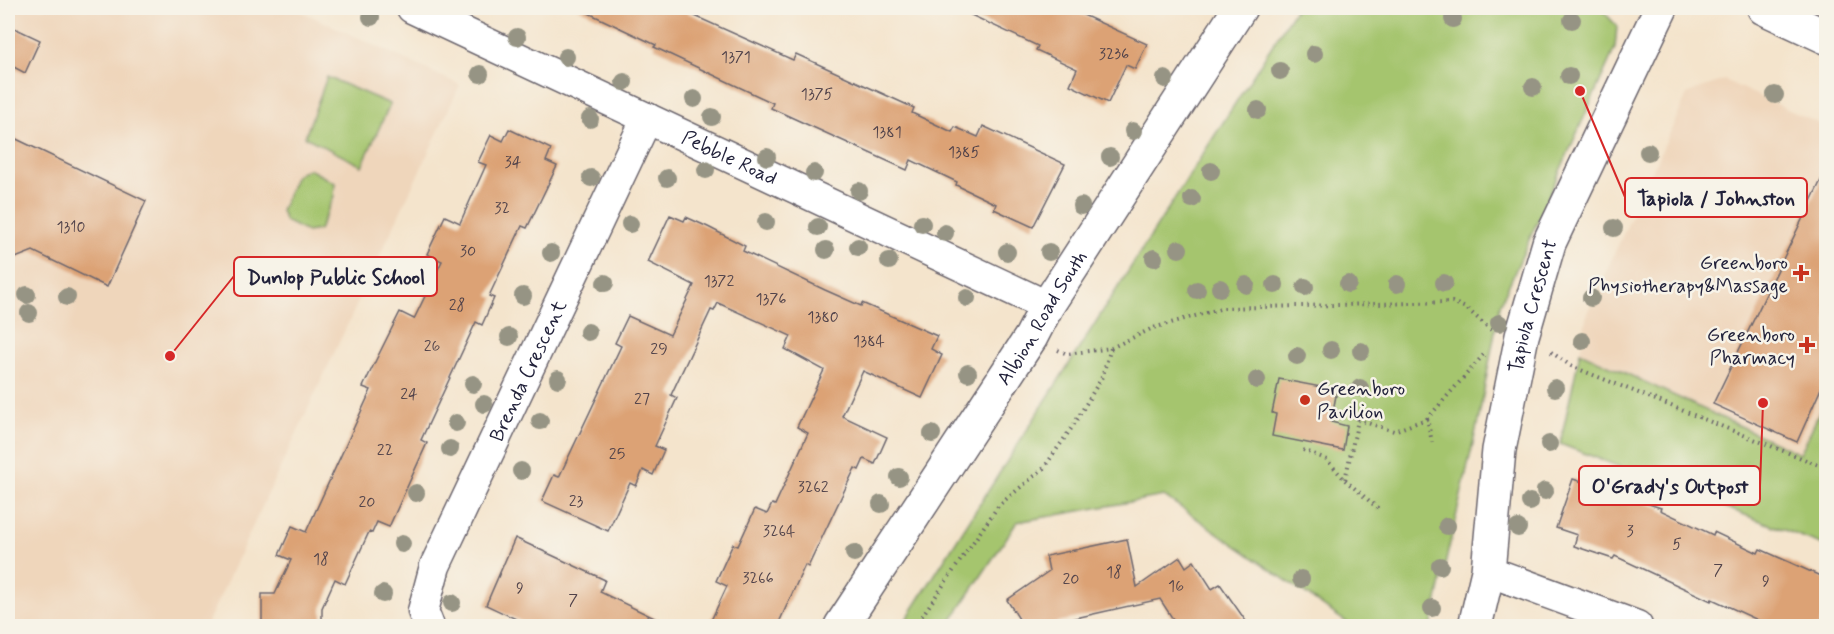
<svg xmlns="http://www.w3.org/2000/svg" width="1834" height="634" viewBox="0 0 1834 634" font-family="Mynerve,sans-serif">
	<rect width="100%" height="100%" fill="#f7f3e8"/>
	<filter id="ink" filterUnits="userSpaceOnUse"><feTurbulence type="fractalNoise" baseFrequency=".0167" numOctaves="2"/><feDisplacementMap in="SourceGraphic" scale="12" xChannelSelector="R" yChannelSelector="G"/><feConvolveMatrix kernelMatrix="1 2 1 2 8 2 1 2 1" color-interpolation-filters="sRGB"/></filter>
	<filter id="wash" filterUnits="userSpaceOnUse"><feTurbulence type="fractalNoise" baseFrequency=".008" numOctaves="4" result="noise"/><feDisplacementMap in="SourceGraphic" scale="24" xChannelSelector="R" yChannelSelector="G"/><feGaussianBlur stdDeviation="1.35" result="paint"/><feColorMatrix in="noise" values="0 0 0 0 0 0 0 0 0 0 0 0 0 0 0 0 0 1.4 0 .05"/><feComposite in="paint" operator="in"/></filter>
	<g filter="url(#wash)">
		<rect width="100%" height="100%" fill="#f4e4cc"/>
		<g fill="#efd6bb">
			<polygon points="8,8 294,8 460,85 206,626 8,626"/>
			<polygon points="1724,80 1826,127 1826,398 1801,454 1580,352 1587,313 1688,93"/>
		</g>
		<g fill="#a5c56e" stroke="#647454" stroke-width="1.5">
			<polygon points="1296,8 1600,8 1617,26 1615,48 1500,305 1479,417 1431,626 1352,626 1164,496 1017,522 948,626 902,626"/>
			<polygon points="327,77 390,104 362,166 305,137"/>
			<polygon points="309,169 335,183 334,196 319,230 307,232 285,221 281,211 296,175"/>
			<polygon points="1580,352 1800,454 1826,398 1826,546 1560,444"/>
		</g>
		<g id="blocks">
			<g fill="#dca275">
				<polygon points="578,8 677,8 793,60 796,54 914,108 912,113 952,132 955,127 978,137 983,126 1065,164 1033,227 994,209 996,204 956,185 957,182 911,160 907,170 771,108 773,103 654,47 656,45"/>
				<polygon points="956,8 1068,8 1147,44 1135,69 1126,65 1108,103 1070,85 1077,69 1036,50 1038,46"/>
				<polygon points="8,25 40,40 25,73 8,64"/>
				<polygon points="509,129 551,149 546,161 557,166 527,228 522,226 489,296 494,298 482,325 476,322 421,440 427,443 389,527 377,522 372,533 369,532 345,584 335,579 322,608 322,627 262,627 262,594 275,594 291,560 279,555 292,526 306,532 371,390 363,387 376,360 400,312 414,319 442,261 427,254 445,216 460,223 486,165 478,162 491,135 503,141"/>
				<polygon points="8,135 146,201 107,287 33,251 8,261"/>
				<polygon points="1827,168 1827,375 1797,442 1713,404"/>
				<polygon points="670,215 684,221 686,217 708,227 745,246 743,251 825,290 861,306 862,303 937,336 931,349 942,355 922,398 863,371 842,416 887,437 875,464 864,459 859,470 855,468 808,567 805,565 777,627 708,627 727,586 716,581 733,544 738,546 755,509 767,514 772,504 775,505 808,433 797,427 824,370 785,349 791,336 718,303 714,311 711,310 671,395 677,398 655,446 664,450 653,475 643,470 636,486 630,483 608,531 542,501 554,475 559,477 621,346 615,343 628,316 670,335 694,285 648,262"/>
				<polygon points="1279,379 1337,390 1331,422 1347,426 1343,450 1272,436 1276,414 1272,413"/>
				<polygon points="1573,479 1661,508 1660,510 1713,535 1714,532 1758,553 1760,549 1827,579 1827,608 1818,627 1773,627 1712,599 1711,601 1615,556 1613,559 1574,546 1577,535 1556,528"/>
				<polygon points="515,538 605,580 600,592 673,627 533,627 486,605"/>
				<polygon points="1127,539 1137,587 1180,557 1186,567 1194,561 1212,589 1220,584 1250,627 1178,627 1160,599 1058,622 1051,627 1024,627 1007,600 1049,571 1046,556"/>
			</g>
		</g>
	</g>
	<g filter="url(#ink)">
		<use href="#blocks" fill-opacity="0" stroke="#6c666e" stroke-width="1.5"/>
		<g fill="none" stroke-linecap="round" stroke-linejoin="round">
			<defs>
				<g id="minor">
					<path id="s1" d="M412,8L1047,306"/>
					<polyline points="1488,571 1637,626"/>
					<path id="s2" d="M429,626L423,611L435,566L647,118"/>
				</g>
				<g id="tertiary">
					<polyline points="1764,8 1826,37"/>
					<path id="s3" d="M841,626L1031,337L1047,306L1240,8"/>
					<path id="s4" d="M1475,626L1488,571L1499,450L1522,336L1549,243L1661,8"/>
				</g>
			</defs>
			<use href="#minor" stroke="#6c666e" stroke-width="33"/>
			<use href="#tertiary" stroke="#6c666e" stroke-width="36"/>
			<g stroke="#6c666e" stroke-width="4" stroke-dasharray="1.5 4.5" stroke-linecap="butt">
				<polyline points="1058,350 1067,354 1111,348 1153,328 1223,308 1452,302 1466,308 1491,330"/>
				<polyline points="1551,352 1571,366 1826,468"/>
				<polyline points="1427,419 1486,352"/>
				<polyline points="1303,450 1326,459 1345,480 1358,420 1394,431 1427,419 1432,442"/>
				<polyline points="1345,480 1381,511"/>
				<polyline points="915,626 999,505 1043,469 1073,426 1102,377 1111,348"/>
			</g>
			<use href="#minor" stroke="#fff" stroke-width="30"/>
			<use href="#tertiary" stroke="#fff" stroke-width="33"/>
		</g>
		<g fill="#969484">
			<circle cx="371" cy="17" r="9"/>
			<circle cx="1453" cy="19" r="9"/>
			<circle cx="1572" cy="20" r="9"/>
			<circle cx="517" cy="37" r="9"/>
			<circle cx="1314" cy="54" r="9"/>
			<circle cx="566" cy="57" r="9"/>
			<circle cx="1280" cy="71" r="9"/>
			<circle cx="480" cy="74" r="9"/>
			<circle cx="1569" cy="76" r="9"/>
			<circle cx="1165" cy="79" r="9"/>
			<circle cx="624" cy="82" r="9"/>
			<circle cx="1533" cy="87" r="9"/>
			<circle cx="1775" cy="95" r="9"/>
			<circle cx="694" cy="99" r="9"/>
			<circle cx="1258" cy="110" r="9"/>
			<circle cx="712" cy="117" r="9"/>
			<circle cx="590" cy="119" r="9"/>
			<circle cx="1133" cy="131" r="9"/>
			<circle cx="1648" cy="152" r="9"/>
			<circle cx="767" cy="157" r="9"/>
			<circle cx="1110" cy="157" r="9"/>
			<circle cx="706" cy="170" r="9"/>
			<circle cx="1211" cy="171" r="9"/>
			<circle cx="814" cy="173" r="9"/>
			<circle cx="591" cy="178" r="9"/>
			<circle cx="667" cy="178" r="9"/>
			<circle cx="859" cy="191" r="9"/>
			<circle cx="1192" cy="199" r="9"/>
			<circle cx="1081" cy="206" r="9"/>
			<circle cx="766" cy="222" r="9"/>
			<circle cx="630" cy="224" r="9"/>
			<circle cx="922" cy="224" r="9"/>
			<circle cx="818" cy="227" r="9"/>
			<circle cx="1614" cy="228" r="9"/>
			<circle cx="945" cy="233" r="9"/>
			<circle cx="858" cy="247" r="9"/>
			<circle cx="1179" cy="249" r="9"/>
			<circle cx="826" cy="250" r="9"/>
			<circle cx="1007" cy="252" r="9"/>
			<circle cx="1049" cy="252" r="9"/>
			<circle cx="551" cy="253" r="9"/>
			<circle cx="1154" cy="258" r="9"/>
			<circle cx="889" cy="261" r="9"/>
			<circle cx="605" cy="283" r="9"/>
			<circle cx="1444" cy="283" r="9"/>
			<circle cx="1348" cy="284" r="9"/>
			<circle cx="1397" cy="284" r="9"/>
			<circle cx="1246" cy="285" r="9"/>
			<circle cx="1275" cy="285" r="9"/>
			<circle cx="1305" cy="287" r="9"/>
			<circle cx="1220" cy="288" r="9"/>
			<circle cx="1197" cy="290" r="9"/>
			<circle cx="27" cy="295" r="9"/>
			<circle cx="523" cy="296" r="9"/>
			<circle cx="67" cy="297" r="9"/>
			<circle cx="967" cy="298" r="9"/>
			<circle cx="1591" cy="298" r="9"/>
			<circle cx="29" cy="313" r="9"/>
			<circle cx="1499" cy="323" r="9"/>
			<circle cx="588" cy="332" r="9"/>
			<circle cx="509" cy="337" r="9"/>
			<circle cx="1582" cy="341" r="9"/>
			<circle cx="1331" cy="350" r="9"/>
			<circle cx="1361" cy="351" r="9"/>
			<circle cx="1297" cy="356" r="9"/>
			<circle cx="968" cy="373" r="9"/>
			<circle cx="558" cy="379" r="9"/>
			<circle cx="1257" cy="380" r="9"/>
			<circle cx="473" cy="384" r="9"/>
			<circle cx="1360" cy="388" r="9"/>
			<circle cx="1555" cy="388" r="9"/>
			<circle cx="484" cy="404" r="9"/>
			<circle cx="540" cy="421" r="9"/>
			<circle cx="456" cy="423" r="9"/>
			<circle cx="932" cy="434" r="9"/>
			<circle cx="1549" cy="444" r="9"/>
			<circle cx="450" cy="449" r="9"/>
			<circle cx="521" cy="471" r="9"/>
			<circle cx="899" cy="477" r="9"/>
			<circle cx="1545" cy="491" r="9"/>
			<circle cx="416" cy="493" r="9"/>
			<circle cx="1530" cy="502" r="9"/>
			<circle cx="881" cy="504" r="9"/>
			<circle cx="1447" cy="526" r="9"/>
			<circle cx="1518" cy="528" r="9"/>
			<circle cx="402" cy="544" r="9"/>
			<circle cx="854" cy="553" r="9"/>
			<circle cx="1440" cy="566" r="9"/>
			<circle cx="1301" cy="579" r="9"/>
			<circle cx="383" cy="594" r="9"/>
			<circle cx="452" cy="603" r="9"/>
			<circle cx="1432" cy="608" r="9"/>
		</g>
	</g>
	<g fill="#c8321e" stroke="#f7f3e8" stroke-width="2">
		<path d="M1798 264h6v6h6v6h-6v6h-6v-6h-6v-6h6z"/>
		<path d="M1804 336h6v6h6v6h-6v6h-6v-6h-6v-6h6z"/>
		<circle cx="1305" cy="400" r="6"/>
	</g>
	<g text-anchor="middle" stroke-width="5" stroke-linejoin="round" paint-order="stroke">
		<g font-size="16" fill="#50424a">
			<text x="1114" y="59">3236</text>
			<text x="736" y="62">1371</text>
			<text x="817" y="99">1375</text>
			<text x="887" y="137">1381</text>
			<text x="964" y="157">1385</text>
			<text x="513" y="167">34</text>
			<text x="502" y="213">32</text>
			<text x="71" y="232">1310</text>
			<text x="468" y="256">30</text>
			<text x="719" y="286">1372</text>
			<text x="771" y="304">1376</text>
			<text x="457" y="310">28</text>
			<text x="823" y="322">1380</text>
			<text x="869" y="346">1384</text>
			<text x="432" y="351">26</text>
			<text x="659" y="354">29</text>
			<text x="409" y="399">24</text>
			<text x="642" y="404">27</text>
			<text x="385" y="455">22</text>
			<text x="617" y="459">25</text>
			<text x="813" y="492">3262</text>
			<text x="576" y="506">23</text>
			<text x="367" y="507">20</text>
			<text x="779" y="536">3264</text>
			<text x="1630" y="536">3</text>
			<text x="1677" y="549">5</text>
			<text x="321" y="564">18</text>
			<text x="1718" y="575">7</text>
			<text x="1114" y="577">18</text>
			<text x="758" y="583">3266</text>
			<text x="1071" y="584">20</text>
			<text x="1766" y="586">9</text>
			<text x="1176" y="591">16</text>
			<text x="520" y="593">9</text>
			<text x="573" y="605">7</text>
		</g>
		<g font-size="20" fill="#22223b" stroke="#f7f3e8">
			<text dy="7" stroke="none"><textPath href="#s1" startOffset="351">Pebble Road</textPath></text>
			<text dy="7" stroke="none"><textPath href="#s4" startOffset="326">Tapiola Crescent</textPath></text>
			<text dy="7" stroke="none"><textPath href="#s3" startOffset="368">Albion Road South</textPath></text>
			<text dy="7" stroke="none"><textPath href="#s2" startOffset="279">Brenda Crescent</textPath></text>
		</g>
		<g font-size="20" fill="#22223b" stroke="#f7f3e8" text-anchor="end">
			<text x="1788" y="269">Greenboro<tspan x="1788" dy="23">Physiotherapy&amp;Massage</tspan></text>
			<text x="1795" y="341">Greenboro<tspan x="1795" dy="23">Pharmacy</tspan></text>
			<text x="1317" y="395" text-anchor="start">Greenboro<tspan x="1317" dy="23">Pavilion</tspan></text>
		</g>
	</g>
	<path fill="none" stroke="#d62828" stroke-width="2" d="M1580 91L1625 197M170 356L234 276M1763 403L1760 486"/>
	<g fill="#d62828" stroke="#f7f3e8" stroke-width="2">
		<circle cx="1580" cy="91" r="6"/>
		<circle cx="170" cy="356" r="6"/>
		<circle cx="1763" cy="403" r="6"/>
	</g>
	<g fill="#f7f3e8" stroke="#d62828" stroke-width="2">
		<rect x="1625" y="178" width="182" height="39" rx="6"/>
		<rect x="234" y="257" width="203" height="39" rx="6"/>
		<rect x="1579" y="466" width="181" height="39" rx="6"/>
	</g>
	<g font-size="21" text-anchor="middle" font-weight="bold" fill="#22223b">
		<text x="1716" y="205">Tapiola / Johnston</text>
		<text x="336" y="284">Dunlop Public School</text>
		<text x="1670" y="493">O'Grady's Outpost</text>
	</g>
	<rect width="1834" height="634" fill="none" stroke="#f7f3e8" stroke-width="30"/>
</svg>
